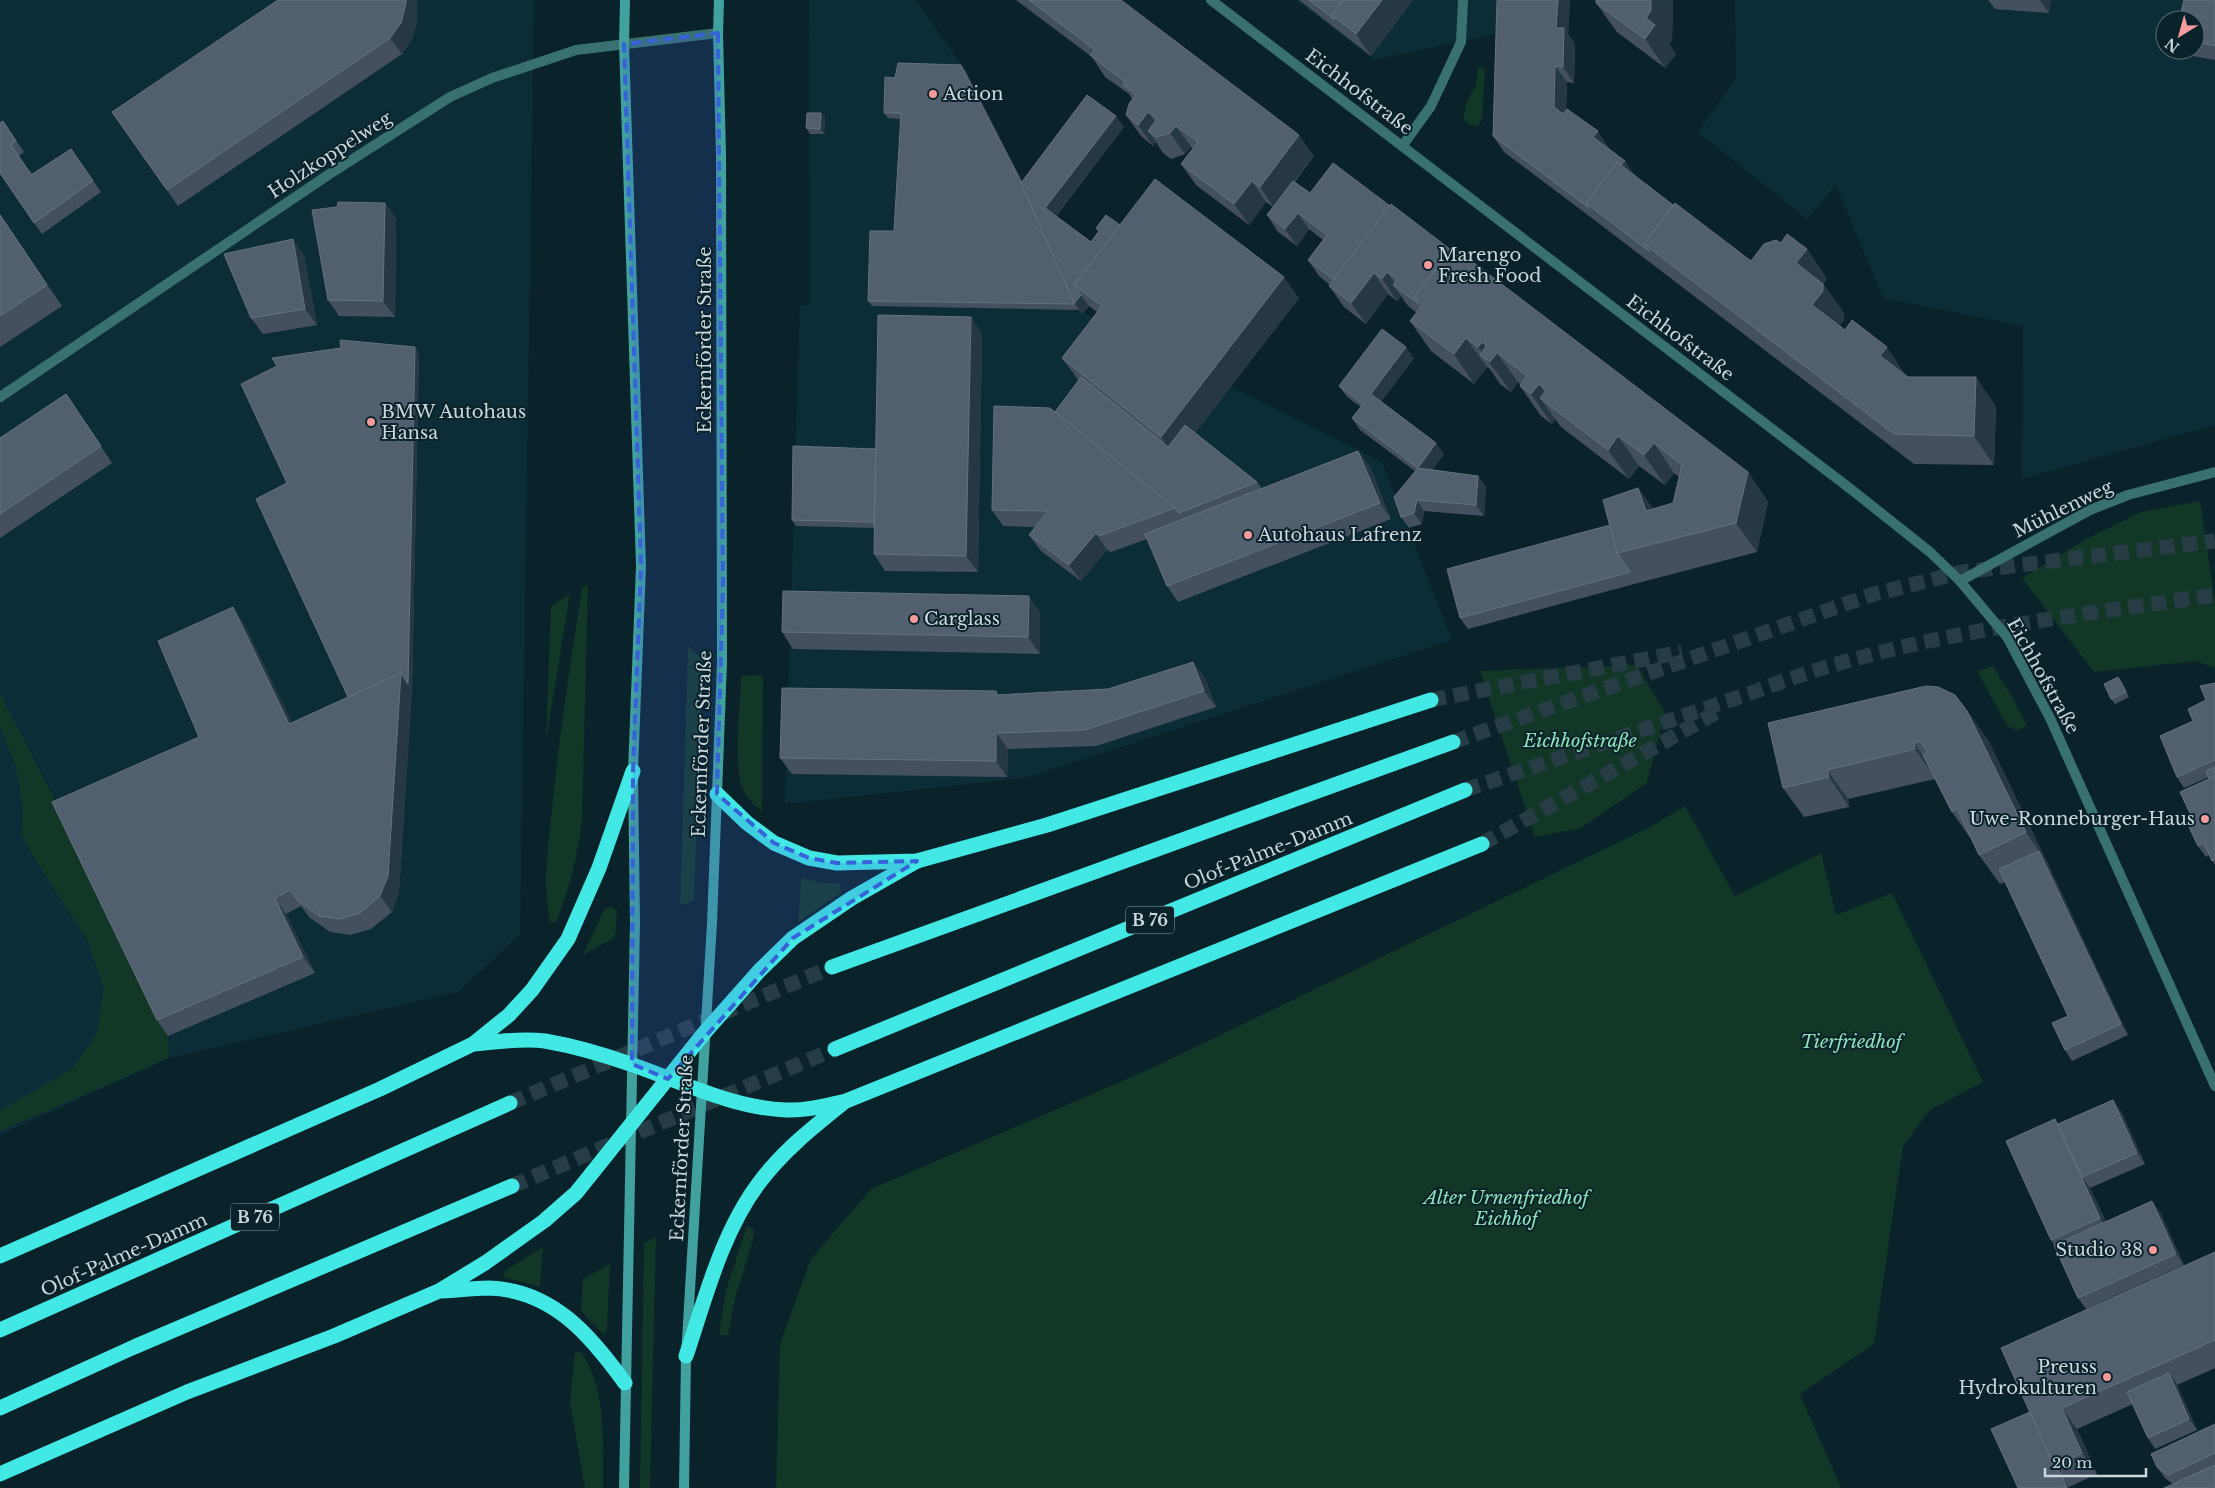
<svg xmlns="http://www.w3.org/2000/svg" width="2215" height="1488" viewBox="0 0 2215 1488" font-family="'Libre Baskerville',serif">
	<rect width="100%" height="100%" fill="#0a222a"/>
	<g fill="#0c2d38" fill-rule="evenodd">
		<polygon points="0,0 534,0 520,934 459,992 169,1058 0,1135"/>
		<polygon points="809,0 916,0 965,70 1028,194 1079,310 1382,462 1452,640 1025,778 785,804 800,305 810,305"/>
		<polygon points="1295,0 1496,0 1496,34 1374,60"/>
		<path d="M1735,0H2215V425L2022,479L2023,326L1883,298L1836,185L1807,219L1698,132L1736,78ZM2165,20H2195V50H2165Z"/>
	</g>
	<g fill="#133727">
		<polygon points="1478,67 1485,68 1482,120 1477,126 1469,124 1463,119 1467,101 1476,85"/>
		<polygon points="2200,501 2215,603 2215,668 2196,661 2094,672 2022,578 2090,537 2141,512"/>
		<path d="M588,584L582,819C578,856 569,889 556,923L550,922C542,882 549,840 553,800C560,730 571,659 582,589Z"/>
		<polygon points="570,594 546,740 551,606"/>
		<polygon points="688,646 703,660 694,901 680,905"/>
		<polygon points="1637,665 1665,713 1647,783 1581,828 1535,837 1480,671"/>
		<polygon points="1993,666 2013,698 2027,726 2016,731 2012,727 2008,727 1977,671"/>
		<path d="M763,675L762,812C754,805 747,798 742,788C734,770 740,700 741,676Z"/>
		<polygon points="0,694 64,818 168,1036 169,1058 0,1131 0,1111 73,1068 97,1033 104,988 87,939 33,856 22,835 23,809 16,767 0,726"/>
		<polygon points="1685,806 1735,896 1821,853 1836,915 1892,893 1983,1082 1930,1110 1903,1146 1874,1344 1800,1394 1841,1488 776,1488 780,1344 811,1259 871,1189 1150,1069 1650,827"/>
		<polygon points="801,878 823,883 839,883 841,893 798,922"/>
		<polygon points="612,907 617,911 615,937 583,955 605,908"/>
		<polygon points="747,1226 754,1230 753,1240 735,1298 728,1335 719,1335 726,1290"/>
		<polygon points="656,1237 650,1488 640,1488 644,1243"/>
		<polygon points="543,1247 540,1287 503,1277 506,1270"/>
		<polygon points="610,1264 607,1329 604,1335 581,1311 583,1279"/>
		<path d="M581,1351C607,1392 603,1441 603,1488H585L570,1403L575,1352Z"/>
	</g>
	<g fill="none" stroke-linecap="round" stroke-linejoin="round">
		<g stroke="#273d45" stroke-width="15" stroke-dasharray="15 8" stroke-linecap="butt">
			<polyline points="1431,700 1682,652"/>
			<polyline points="1453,742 1874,594 1963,572 2215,541"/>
			<path d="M1465,790L1751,693C1899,635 2059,618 2215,595"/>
			<polyline points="1482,844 1717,712"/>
			<polyline points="510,1103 832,967"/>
			<polyline points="512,1186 835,1049"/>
		</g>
		<g stroke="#397170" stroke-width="10">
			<polyline points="1211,0 1852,490 1930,552 1960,581 2007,637 2050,718 2215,1086"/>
			<polyline points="1403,145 1431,106 1461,42 1463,0"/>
			<polyline points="0,397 328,175 450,97 492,78 576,50 718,33"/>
			<polyline points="1960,581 2090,510 2128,495 2215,472"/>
		</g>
		<g stroke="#40a19e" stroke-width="10">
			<polyline points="624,1488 635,923 633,771 641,566 624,44 625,0"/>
			<polyline points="684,1488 686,1356 712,923 722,663 721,155 718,33 719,0"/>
		</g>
		<g stroke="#41e8e4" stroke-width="15">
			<polyline points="717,794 747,823 774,843 809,858 837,863 917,861 1047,825 1431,700"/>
			<polyline points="832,967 1453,742"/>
			<path d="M473,1044C497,1042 521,1038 545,1041C574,1046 605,1055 633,1065C682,1082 733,1108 786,1110C807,1111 827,1105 846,1101L1482,844"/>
			<polyline points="835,1049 1465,790"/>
			<polyline points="0,1256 380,1089 473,1044 509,1015 532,990 568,939 599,868 633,771"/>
			<path d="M443,1291C459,1290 474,1288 489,1288C553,1290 591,1336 625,1383"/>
			<polyline points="0,1330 510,1103"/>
			<path d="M686,1356C705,1299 722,1232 759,1183C782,1152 812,1128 842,1104"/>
			<polyline points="0,1408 134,1347 512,1186"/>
			<polyline points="0,1474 187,1392 334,1336 439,1291 485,1263 544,1221 576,1193 705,1032 760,970 793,938 852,898 917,861"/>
		</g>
	</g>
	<g fill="#445060">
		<polygon points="1016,0 1121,0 1314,156 1295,182 1310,193 1748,472 1768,502 1757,552 1638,583 1468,629 1460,618 1610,525 1638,488 1653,509 1673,503 1679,477 1674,473 1665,485 1639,466 1629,479 1561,427 1555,419 1552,424 1541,416 1520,386 1521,385 1518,382 1511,392 1500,384 1490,369 1487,367 1474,384 1431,351 1410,321 1417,313 1408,306 1401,296 1397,301 1388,294 1366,324 1344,307 1329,286 1330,285 1319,276 1308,260 1323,240 1309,229 1297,246 1278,232 1267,215 1273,207 1266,202 1249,225 1196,185 1181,164 1193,148 1191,147 1185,154 1171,159 1163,153 1156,142 1153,146 1141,136 1126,115 1132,99 1129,94 1105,77 1092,57"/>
		<polygon points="1299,0 1413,0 1371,56"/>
		<polygon points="1497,0 1570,0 1568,34 1575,44 1574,83 1567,82 1566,111 1609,148 1608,148 1636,177 1673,205 1751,261 1781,243 1807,249 1827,279 1823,284 1844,313 1844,320 1839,326 1908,377 1996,406 1994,465 1914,464 1601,225 1504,152 1493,136"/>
		<polygon points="1596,0 1673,0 1672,41 1669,44 1676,54 1665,68 1617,32 1596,3"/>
		<polygon points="1988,0 2051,0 2049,13 1995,9"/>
		<polygon points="2215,0 2215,60 2187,55 2184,50 2195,50 2195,20"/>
		<polygon points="417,20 412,39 402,54 178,206 112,112"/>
		<polygon points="965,70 1022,181 1124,127 1056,216 1091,242 1099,232 1096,228 1120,225 1299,298 1195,433 1257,482 1262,489 1358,451 1370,467 1391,519 1178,602 1167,586 1147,539 1111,552 1107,550 1081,581 1041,551 1029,535 1035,527 1003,526 992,510 1055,412 1079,381 1062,358 1097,312 1089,306 1082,314 1079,310 872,306 868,301 894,231 901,119 888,118 884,113 895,78"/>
		<polygon points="821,113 825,118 824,134 810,134 806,128"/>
		<polygon points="3,121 24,152 19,156 32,174 71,149 101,192 42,234 34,223"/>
		<polygon points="385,203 396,219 395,317 339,316 328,300"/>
		<polygon points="0,214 62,306 0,347"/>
		<polygon points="304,255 317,325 263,334 251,318"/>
		<polygon points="982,333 978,572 885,571 874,554 874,528 796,526 792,520 876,449"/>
		<polygon points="419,352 412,689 399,892 392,912 371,929 350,935 330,932 309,917 301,906 286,914 315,973 168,1036 157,1020 199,737 244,624 292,723 348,697 287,483"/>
		<polygon points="1414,358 1381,401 1444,454 1432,470 1478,476 1486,487 1484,516 1424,511 1422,524 1409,528 1401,517 1415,471 1360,430 1352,418 1361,407 1347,397 1339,386"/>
		<polygon points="66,394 112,463 0,538 0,438"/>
		<polygon points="1040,612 1040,654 793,649 782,632"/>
		<polygon points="1205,678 1216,707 1096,746 1008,749 1007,777 792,774 780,758 996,691 999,695 1108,689"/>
		<polygon points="2122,682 2129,697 2115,704 2111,699"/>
		<polygon points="2215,683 2215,865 2209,855 2206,857 2198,846 2195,824 2209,779 2209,777 2184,788 2177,777 2193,721 2206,700"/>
		<polygon points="1967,711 1988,740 2047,862 2128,1035 2072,1061 2065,1050 2068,1016 2005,882 2000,884 1979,855 1973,842 1952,812 1935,779 1848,799 1849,807 1804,817 1783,788"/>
		<polygon points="2121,1111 2145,1164 2090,1188 2106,1222 2160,1212 2184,1265 2086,1309 2078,1298 2054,1245 2051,1240 2059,1124"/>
		<polygon points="2215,1252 2215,1368 2177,1385 2197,1430 2155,1449 2148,1438 2133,1404 2077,1429 2097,1474 2069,1487 2069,1488 2018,1488 2030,1412"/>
		<polygon points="2215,1424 2215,1488 2173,1484 2165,1478 2157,1467"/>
	</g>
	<g fill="#273845">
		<polygon points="406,0 417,0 417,20 412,39 402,54 390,38"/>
		<polygon points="1382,0 1413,0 1371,56 1356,34"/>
		<polygon points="1558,0 1570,0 1568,34 1575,44 1574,83 1563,67 1556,28"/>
		<polygon points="1651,0 1673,0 1672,41 1669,44 1676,54 1665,68 1645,39 1646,18"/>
		<polygon points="2040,0 2051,0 2049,13"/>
		<polygon points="961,65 965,70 1028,194 1076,302 1081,295 1089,306 1082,314 1074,303"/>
		<polygon points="1555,66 1567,82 1565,123 1554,107"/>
		<polygon points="1148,112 1163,133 1148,131 1156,142 1153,146 1138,125"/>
		<polygon points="821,113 825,118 824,134 820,129"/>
		<polygon points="1116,116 1124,127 1053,219 1045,208"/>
		<polygon points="1176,126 1191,147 1185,154 1170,133"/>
		<polygon points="1598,131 1609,148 1605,154 1593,137"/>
		<polygon points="1299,135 1314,156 1274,208 1260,187"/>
		<polygon points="1625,161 1636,177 1590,207"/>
		<polygon points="1252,181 1266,202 1249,225 1234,204"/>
		<polygon points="385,203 396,219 395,317 383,301"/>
		<polygon points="1298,213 1309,229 1297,246 1285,229"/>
		<polygon points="0,214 62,306 47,285"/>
		<polygon points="293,239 304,255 317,325 305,309"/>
		<polygon points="1807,249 1827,279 1823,284 1844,313 1844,320 1833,334 1812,305 1796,263"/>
		<polygon points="1387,272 1400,290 1393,285 1401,296 1397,301 1382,279"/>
		<polygon points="1374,273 1388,294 1366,324 1351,303"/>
		<polygon points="1284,277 1299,298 1176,458 1161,437"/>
		<polygon points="971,317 982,333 978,572 966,556"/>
		<polygon points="1466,338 1487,367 1474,384 1454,354"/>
		<polygon points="1482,342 1493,358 1497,353 1518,382 1511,392 1478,347"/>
		<polygon points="415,347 419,352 412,689 408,684"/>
		<polygon points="1406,347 1414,358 1379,405 1371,394"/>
		<polygon points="1887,347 1907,377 1880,356"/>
		<polygon points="1976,377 1996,406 1994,465 1974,436"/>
		<polygon points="1539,384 1557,410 1540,398 1555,419 1552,424 1531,394"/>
		<polygon points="1618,436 1639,466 1629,479 1608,450"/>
		<polygon points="1436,443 1444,454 1425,479 1418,468"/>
		<polygon points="1654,443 1674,473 1665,485 1644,455"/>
		<polygon points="1358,451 1370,467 1391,519 1380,503"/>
		<polygon points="1748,472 1768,502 1757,552 1736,523"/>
		<polygon points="1478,476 1486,487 1484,516 1476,505"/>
		<polygon points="1638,488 1659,518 1646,511"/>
		<polygon points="1417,500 1424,511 1422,524 1414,513"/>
		<polygon points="1096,533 1107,550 1081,581 1069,565"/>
		<polygon points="1029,596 1040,612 1040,654 1028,637"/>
		<polygon points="233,607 244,624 300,740 289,724"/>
		<polygon points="1193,662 1205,678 1216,707 1204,691"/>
		<polygon points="401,673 412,689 399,892 392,912 380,896"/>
		<polygon points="2118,677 2122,682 2129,697 2126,692"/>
		<polygon points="1967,711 1988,740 2047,862 2128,1035 2121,1024 2039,851 2026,832"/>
		<polygon points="996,733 1008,749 1007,777 996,761"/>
		<polygon points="1914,743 1934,772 1936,779 1915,749"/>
		<polygon points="1827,770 1848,799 1849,807 1829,777"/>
		<polygon points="275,898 286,914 315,973 303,957"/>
		<polygon points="2113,1100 2121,1111 2145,1164 2137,1153"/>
		<polygon points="2055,1119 2066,1135 2082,1177 2090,1188 2111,1234 2100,1218"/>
		<polygon points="2152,1201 2160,1212 2184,1265 2176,1254"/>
		<polygon points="2169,1373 2177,1384 2197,1430 2189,1419"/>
		<polygon points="2062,1408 2077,1429 2097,1474 2082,1453"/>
		<polygon points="2062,1476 2069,1488 2067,1488"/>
	</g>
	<g fill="#525f6e" stroke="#65727f">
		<polygon points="278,0 406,0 406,3 401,23 390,38 167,190 112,112"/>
		<polygon points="1029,0 1121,0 1299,135 1260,187 1252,181 1234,204 1181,164 1198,142 1176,126 1170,133 1156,137 1148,131 1157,119 1148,112 1138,125 1126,115 1129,104 1136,95 1123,85 1125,82 1090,55 1095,50"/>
		<polygon points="1309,0 1343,0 1332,15 1335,20"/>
		<polygon points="1343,0 1382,0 1356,34 1332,15"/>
		<polygon points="1497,0 1558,0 1556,28 1564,28 1563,67 1555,66 1554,107 1563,114 1567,109 1598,131 1593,137 1625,161 1621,165 1617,162 1586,203 1589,208 1493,136"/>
		<polygon points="1596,0 1651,0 1651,11 1646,18 1655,25 1645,39 1596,3"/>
		<polygon points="2184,0 2215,0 2215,46 2195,42 2195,20 2179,20"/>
		<polygon points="898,63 961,65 1021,182 1021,183 1075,304 868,301 870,231 894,231 901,113 884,113 885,77 895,78"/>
		<polygon points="1087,95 1116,116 1045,208 1091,242 1099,231 1096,228 1106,215 1120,225 1074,285 1081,295 1074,303 1021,183"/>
		<polygon points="807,113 821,113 820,129 806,128"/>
		<polygon points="3,121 16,141 11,145 31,175 71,149 93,181 34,223 0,173 0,123"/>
		<polygon points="1617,162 1673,205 1644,244 1650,252 1586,203"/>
		<polygon points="1333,163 1390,206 1334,280 1308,260 1327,235 1298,213 1285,229 1267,215 1293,181 1310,193"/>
		<polygon points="1155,179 1284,277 1161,437 1062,358 1102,306 1074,285"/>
		<polygon points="338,202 385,203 383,301 328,300 312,210 337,207"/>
		<polygon points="1675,203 1751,261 1764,244 1776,240 1781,243 1787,234 1807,249 1796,263 1823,284 1823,291 1812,305 1845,330 1852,320 1887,347 1880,356 1908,377 1976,377 1974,436 1894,434 1644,244"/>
		<polygon points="1391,204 1451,250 1414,297 1420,305 1393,285 1397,279 1387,272 1382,279 1374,273 1351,303 1329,286"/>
		<polygon points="0,215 47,285 0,316"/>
		<polygon points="293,239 305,309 251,318 224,254"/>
		<polygon points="1453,247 1748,472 1736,523 1617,553 1603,500 1638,488 1646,511 1673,503 1682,465 1654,443 1644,455 1618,436 1608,450 1540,398 1546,390 1539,384 1531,394 1520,386 1527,376 1497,353 1490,362 1480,355 1487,345 1482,342 1478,347 1466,338 1454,354 1410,321 1423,304 1414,297"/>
		<polygon points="878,315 971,317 966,556 874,554"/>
		<polygon points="1382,329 1406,347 1371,394 1436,443 1418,468 1478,476 1476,505 1417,500 1414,513 1401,517 1394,497 1418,468 1352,418 1363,404 1339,386"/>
		<polygon points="340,340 415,347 408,684 401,673 348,697 256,499 287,483 241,384 277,366 272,358 341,348"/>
		<polygon points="1081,377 1168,447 1185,425 1257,482 1179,513 1175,508 1055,412"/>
		<polygon points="66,394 101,446 0,514 0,438"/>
		<polygon points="994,406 1050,408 1175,508 1099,536 1096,533 1069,565 1029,535 1048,511 992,510"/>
		<polygon points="793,446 876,449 874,522 792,520"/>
		<polygon points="1358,451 1380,503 1167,586 1145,534"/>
		<polygon points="1610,525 1617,553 1630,572 1460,618 1447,569"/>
		<polygon points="783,591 1029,596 1028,637 782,632"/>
		<polygon points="233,607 289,724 401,673 388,876 380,896 360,913 339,919 319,916 298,901 290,890 275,898 303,957 157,1020 52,802 199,737 158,641"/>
		<polygon points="1193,662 1204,691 1084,730 996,733 996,761 780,758 782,688 996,691 996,695 1108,689"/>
		<polygon points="2118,677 2126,692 2111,699 2104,684"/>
		<polygon points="2215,683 2215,760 2177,777 2160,736 2193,721 2188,709 2206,700 2200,686"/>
		<polygon points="1926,686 1938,687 1955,695 1967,711 2026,832 1979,855 1957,808 1952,812 1923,755 1927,752 1920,741 1914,743 1915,749 1827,770 1829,777 1783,788 1768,723"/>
		<polygon points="2215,767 2215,776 2209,779 2206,771"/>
		<polygon points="2215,776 2215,859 2212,861 2204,843 2198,846 2189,827 2195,824 2180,792"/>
		<polygon points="2039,851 2121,1024 2065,1050 2052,1023 2068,1016 1999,869"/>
		<polygon points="2113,1100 2137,1153 2082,1177 2058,1124"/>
		<polygon points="2055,1119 2100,1218 2051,1240 2006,1141"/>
		<polygon points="2152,1201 2176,1254 2078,1298 2054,1245"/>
		<polygon points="2215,1252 2215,1340 2062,1408 2082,1453 2054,1466 2001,1348"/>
		<polygon points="2169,1373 2189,1419 2148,1438 2127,1392"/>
		<polygon points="2030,1412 2054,1466 2062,1476 2067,1488 2018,1488 1991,1429"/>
		<polygon points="2215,1424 2215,1453 2168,1475 2157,1467 2151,1454"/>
		<polygon points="2215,1465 2215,1488 2164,1488"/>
	</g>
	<path fill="#3763d9" fill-opacity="0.2" stroke="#3763d9" stroke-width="4" stroke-dasharray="10 6" stroke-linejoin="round" d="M718,33L723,586L717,794L774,843L809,858L837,863L917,861L793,938L668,1079L632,1064L633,771L641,566L624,44Z"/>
	<g fill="#f59b9b" stroke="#0a222a" stroke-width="2">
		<circle cx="933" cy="94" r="5"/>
		<circle cx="1428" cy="265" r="5"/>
		<circle cx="371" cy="422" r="5"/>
		<circle cx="1248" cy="535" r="5"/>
		<circle cx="914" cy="619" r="5"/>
		<circle cx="2205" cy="819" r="5"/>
		<circle cx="2153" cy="1250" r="5"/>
		<circle cx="2107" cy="1377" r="5"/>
	</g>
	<g text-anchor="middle" stroke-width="4" stroke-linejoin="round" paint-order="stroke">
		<g fill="#0a222a" stroke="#90a1a7" stroke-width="1">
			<rect x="1126" y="906.5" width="48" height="27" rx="4"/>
			<rect x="231" y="1203.5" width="48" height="27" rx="4"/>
		</g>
		<g font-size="16" font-weight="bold" fill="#cad7dc">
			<text x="1150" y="926">B 76</text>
			<text x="255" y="1223">B 76</text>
		</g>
		<g font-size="18" fill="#cad7dc" stroke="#0a222a">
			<text transform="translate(1359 92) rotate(37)" y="6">Eichhofstraße</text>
			<text transform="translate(330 155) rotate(-33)" y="6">Holzkoppelweg</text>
			<text transform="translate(1680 338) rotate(37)" y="6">Eichhofstraße</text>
			<text transform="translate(705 340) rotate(-90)" y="6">Eckernförder Straße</text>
			<text transform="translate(2063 509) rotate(-26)" y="6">Mühlenweg</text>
			<text transform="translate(2043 676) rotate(61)" y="6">Eichhofstraße</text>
			<text transform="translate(702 744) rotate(-88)" y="6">Eckernförder Straße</text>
			<text transform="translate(1268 851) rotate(-22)" y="6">Olof-Palme-Damm</text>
			<text transform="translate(682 1148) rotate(-87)" y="6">Eckernförder Straße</text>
			<text transform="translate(124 1255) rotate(-24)" y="6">Olof-Palme-Damm</text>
		</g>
		<g font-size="18" fill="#cad7dc" stroke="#0a222a" text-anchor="start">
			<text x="943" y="100">Action</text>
			<text x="1438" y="261">Marengo<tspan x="1438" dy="21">Fresh Food</tspan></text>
			<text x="381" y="418">BMW Autohaus<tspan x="381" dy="21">Hansa</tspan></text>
			<text x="1258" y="541">Autohaus Lafrenz</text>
			<text x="924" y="625">Carglass</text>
			<text x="2195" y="825" text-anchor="end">Uwe-Ronneburger-Haus</text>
			<text x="2143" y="1256" text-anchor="end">Studio 38</text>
			<text x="2097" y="1373" text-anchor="end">Preuss<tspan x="2097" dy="21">Hydrokulturen</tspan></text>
		</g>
		<g font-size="18" font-style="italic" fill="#8fe3b9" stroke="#0a222a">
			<text x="1580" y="747">Eichhofstraße</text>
			<text x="1851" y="1048">Tierfriedhof</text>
			<text x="1506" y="1204">Alter Urnenfriedhof<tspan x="1506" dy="21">Eichhof</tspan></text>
		</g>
	</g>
	<g transform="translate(2180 35) rotate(217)"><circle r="24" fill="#0a222a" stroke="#576a71"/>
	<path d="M0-4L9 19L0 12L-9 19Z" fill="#f59b9b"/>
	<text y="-8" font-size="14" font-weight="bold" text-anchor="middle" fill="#cad7dc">N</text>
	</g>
	<path d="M2045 1468v8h101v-8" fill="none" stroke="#cad7dc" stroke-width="2.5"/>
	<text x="2052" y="1468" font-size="15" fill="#cad7dc" stroke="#0a222a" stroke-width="4" paint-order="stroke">20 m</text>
</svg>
